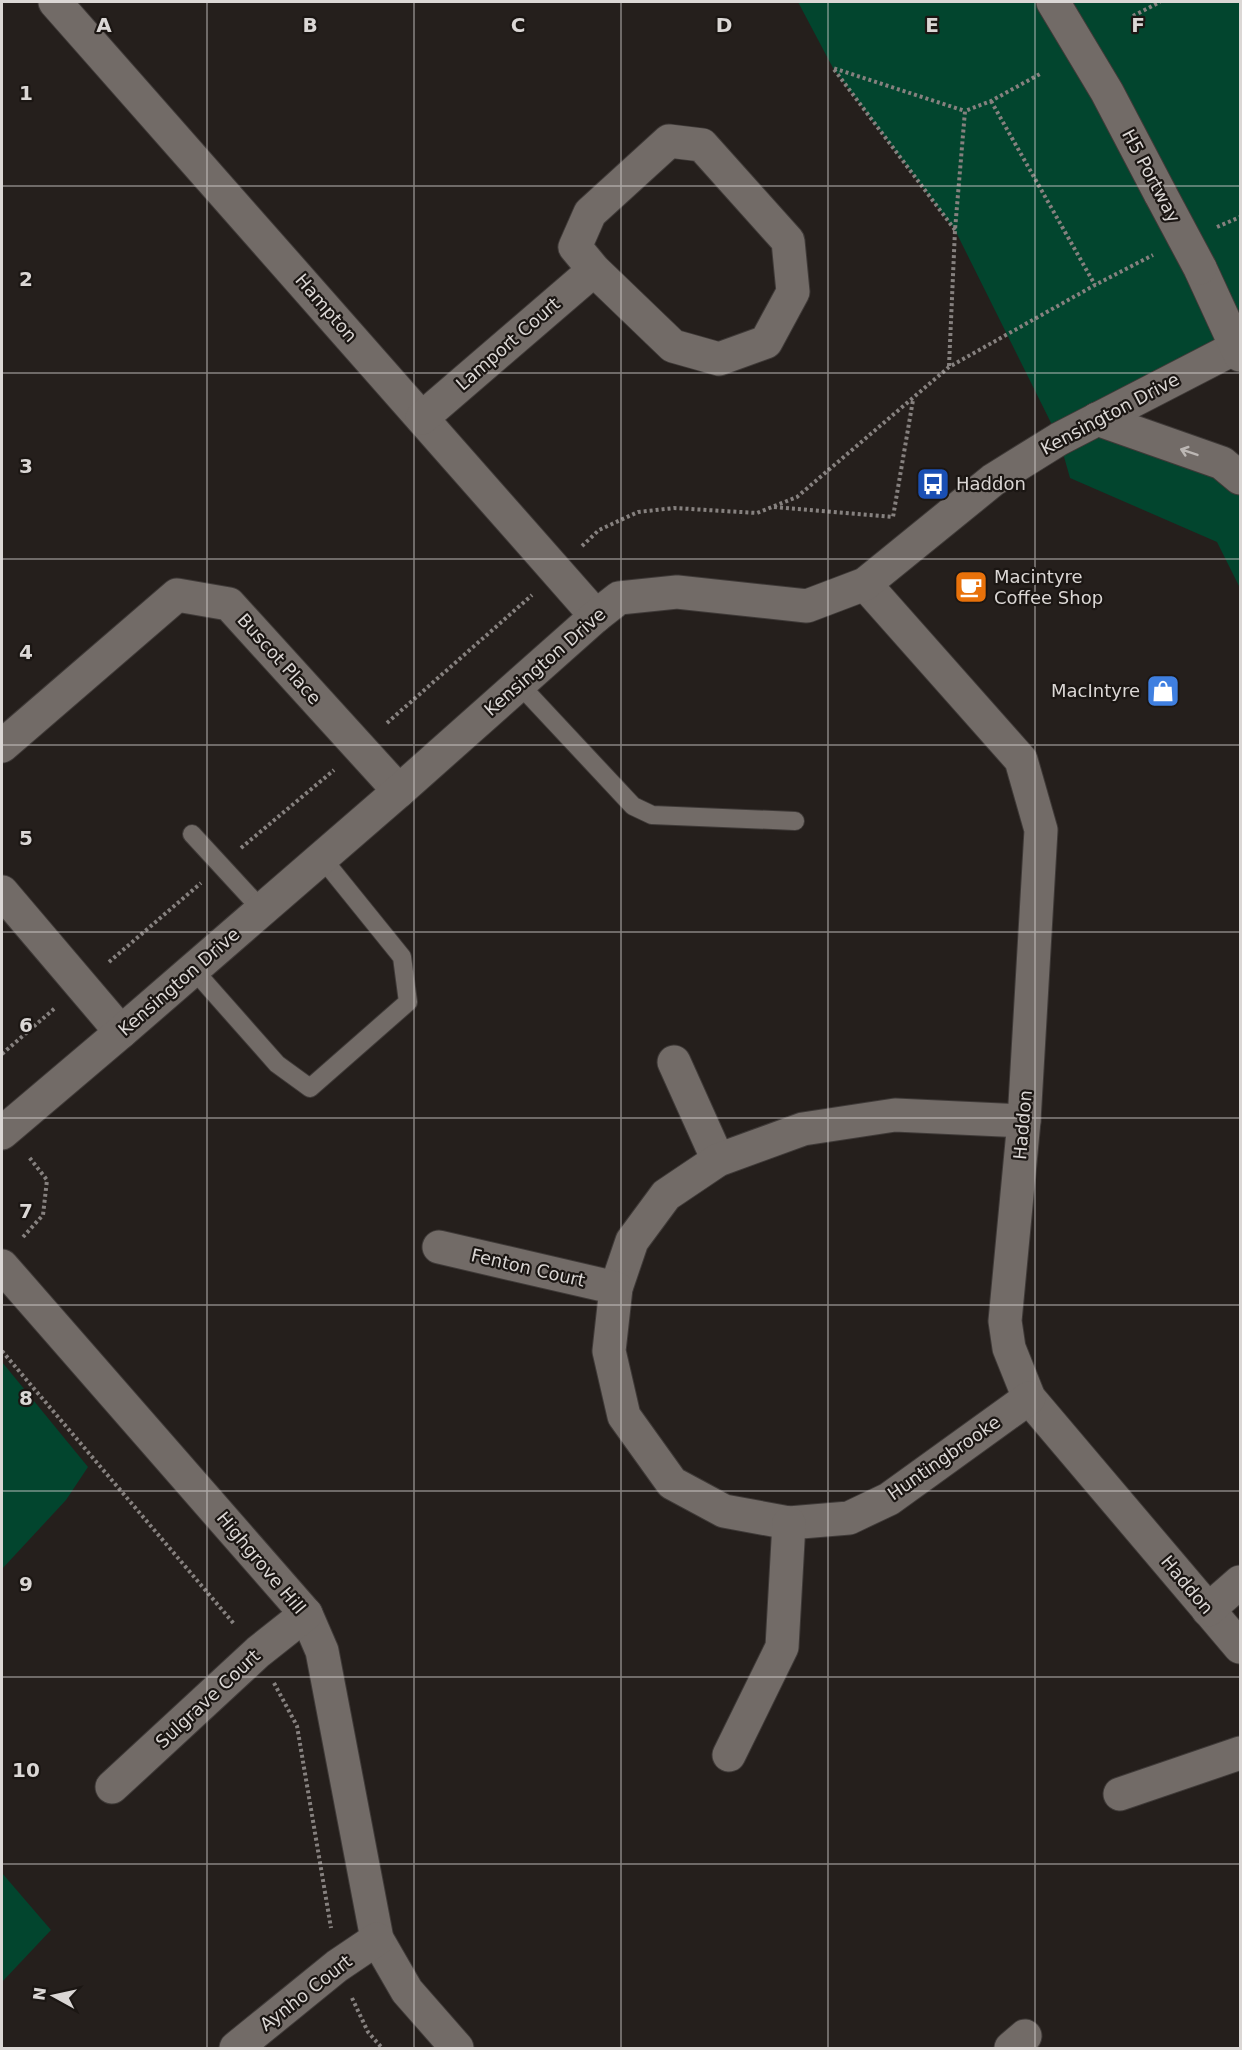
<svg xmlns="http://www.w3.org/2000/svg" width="1242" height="2050" viewBox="0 0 1242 2050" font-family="'DejaVu Sans',sans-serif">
	<rect width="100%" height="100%" fill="#251f1c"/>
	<g fill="#02452e">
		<polygon points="798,2 1240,2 1240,355 1097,419 1240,478 1240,588 1217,542 1070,478 1059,439 955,230 833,68"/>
		<polygon points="2,1362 88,1467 66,1500 2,1569"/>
		<polygon points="2,1873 51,1930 2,1982"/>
	</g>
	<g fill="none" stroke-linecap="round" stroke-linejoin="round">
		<defs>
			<g id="service">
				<polyline points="519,684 633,806 652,815 795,821"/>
				<polyline points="192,834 262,910"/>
				<polyline points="193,969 277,1064 310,1088 408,1002 402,957 322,858"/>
			</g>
			<g id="minor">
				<polyline points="55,2 596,616"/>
				<polyline points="422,418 594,270 673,346 719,359 766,342 793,292 788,241 702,145 669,141 590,213 575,247 594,270"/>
				<polyline points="865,584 1021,760 1041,830 1024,1121 1005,1321 1009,1348 1029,1398 1240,1647"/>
				<polyline points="2,746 177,595 229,604 399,791"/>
				<polyline points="2,892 121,1032"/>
				<polyline points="674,1062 718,1160"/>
				<polyline points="1024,1121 895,1115 803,1129 718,1160 666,1195 632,1241 616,1288 609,1351 624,1416 672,1483 724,1511 789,1523 849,1518 889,1499 1029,1398"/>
				<polyline points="2,1133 121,1032 399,791 596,616 619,598 677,592 807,606 865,584 993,480 1059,439 1237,347"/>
				<polyline points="439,1247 616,1288"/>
				<polyline points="2,1266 306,1614 322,1651 377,1939 407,1991 457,2048"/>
				<polyline points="1208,1610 1240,1582"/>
				<polyline points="729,1755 782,1647 789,1523"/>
				<polyline points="112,1787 258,1652 306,1614"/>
				<polyline points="1120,1794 1240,1753"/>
				<polyline points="236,2048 337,1966 377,1939"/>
				<polyline points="1011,2048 1025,2036"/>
			</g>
			<g id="tertiary">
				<polyline points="1053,2 1107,92 1161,195"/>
				<polyline points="1200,268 1240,355"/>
				<polyline points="1097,419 1222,463 1240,478"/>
			</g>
		</defs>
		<use href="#service" stroke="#3f3a38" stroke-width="20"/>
		<use href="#minor" stroke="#3f3a38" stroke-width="35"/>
		<use href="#tertiary" stroke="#3f3a38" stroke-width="35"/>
		<g stroke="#86817f" stroke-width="4" stroke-dasharray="3 3" stroke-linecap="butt">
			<polyline points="1133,16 1160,2"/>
			<polyline points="991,101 1095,285"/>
			<polyline points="1217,227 1240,217"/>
			<polyline points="955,230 833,68 965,111"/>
			<polyline points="949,366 955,230 965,111 991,101 1040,74"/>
			<polyline points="774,507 893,517 913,400"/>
			<polyline points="582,546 599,530 638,512 674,508 757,513 797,497 949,367 1095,285 1153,255"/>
			<polyline points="387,723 532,595"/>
			<polyline points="241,848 334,770"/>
			<polyline points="109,962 201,883"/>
			<polyline points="2,1054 55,1008"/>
			<polyline points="23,1237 43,1215 47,1180 29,1157"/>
			<polyline points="2,1351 235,1625"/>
			<polyline points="274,1683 297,1726 331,1928"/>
			<polyline points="352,1998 368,2032 382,2048"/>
		</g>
		<use href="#service" stroke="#726b67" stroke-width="18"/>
		<use href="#minor" stroke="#726b67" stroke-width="33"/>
		<use href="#tertiary" stroke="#726b67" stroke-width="33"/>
		<defs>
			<polyline id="tertiary-bridge" points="1161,195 1200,268"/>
		</defs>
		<use href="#tertiary-bridge" stroke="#3f3a38" stroke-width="35" stroke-linecap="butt"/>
		<use href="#tertiary-bridge" stroke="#726b67" stroke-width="33"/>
	</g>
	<defs><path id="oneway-shaft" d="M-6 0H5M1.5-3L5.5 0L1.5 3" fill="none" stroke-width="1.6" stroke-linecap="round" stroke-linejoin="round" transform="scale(1.5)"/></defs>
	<use stroke="#bcb7b4" href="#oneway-shaft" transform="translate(1189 452) rotate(-161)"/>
	<path fill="none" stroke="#dbd7d5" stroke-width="1.5" stroke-opacity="0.55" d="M207,2V2048M414,2V2048M621,2V2048M828,2V2048M1035,2V2048M2,186H1240M2,373H1240M2,559H1240M2,745H1240M2,932H1240M2,1118H1240M2,1305H1240M2,1491H1240M2,1677H1240M2,1864H1240"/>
	<defs>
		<symbol id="bus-square" viewBox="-11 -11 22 22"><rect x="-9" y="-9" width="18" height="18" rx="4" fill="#1a4fb4" stroke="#1b1613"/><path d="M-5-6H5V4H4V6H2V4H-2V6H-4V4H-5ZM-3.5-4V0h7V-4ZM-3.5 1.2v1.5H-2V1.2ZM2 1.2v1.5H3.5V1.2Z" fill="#fff"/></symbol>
		<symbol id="cafe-square" viewBox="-11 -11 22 22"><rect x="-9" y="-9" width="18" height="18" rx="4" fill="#e8710a" stroke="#1b1613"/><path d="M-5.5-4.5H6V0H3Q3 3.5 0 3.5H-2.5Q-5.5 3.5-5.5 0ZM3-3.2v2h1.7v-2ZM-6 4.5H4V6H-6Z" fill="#fff"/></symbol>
		<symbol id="shop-square" viewBox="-11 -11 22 22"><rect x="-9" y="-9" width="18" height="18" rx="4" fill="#3f7fe0" stroke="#1b1613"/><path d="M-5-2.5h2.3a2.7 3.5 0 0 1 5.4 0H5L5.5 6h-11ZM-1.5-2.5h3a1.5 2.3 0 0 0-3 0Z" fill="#fff"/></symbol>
	</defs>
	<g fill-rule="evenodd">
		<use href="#bus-square" x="914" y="465" width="38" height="38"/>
		<use href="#cafe-square" x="952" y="568" width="38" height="38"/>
		<use href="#shop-square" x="1144" y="672" width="38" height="38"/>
	</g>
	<g text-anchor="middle" stroke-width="4.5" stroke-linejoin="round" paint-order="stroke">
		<g font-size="18" fill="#dbd7d5" stroke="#1b1613">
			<text transform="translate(1151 176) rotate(62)" y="6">H5 Portway</text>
			<text transform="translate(326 308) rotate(49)" y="6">Hampton</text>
			<text transform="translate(508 344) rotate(-41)" y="6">Lamport Court</text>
			<text transform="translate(1110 414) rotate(-28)" y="6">Kensington Drive</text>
			<text transform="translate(279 659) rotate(48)" y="6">Buscot Place</text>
			<text transform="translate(545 662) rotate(-41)" y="6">Kensington Drive</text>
			<text transform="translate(179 982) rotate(-41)" y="6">Kensington Drive</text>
			<text transform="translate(1023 1125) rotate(-85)" y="6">Haddon</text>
			<text transform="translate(528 1268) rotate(13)" y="6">Fenton Court</text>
			<text transform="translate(944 1458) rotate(-35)" y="6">Huntingbrooke</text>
			<text transform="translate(261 1563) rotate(50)" y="6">Highgrove Hill</text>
			<text transform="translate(1187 1585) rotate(50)" y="6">Haddon</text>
			<text transform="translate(208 1699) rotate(-43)" y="6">Sulgrave Court</text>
			<text transform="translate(306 1993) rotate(-38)" y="6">Aynho Court</text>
		</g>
		<g font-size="18" fill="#dbd7d5" stroke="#1b1613" text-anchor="start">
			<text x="956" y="490">Haddon</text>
			<text x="994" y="583">Macintyre<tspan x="994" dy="21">Coffee Shop</tspan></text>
			<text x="1140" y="697" text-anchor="end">MacIntyre</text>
		</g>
	</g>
	<g font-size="20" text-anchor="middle" font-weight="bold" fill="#dbd7d5" stroke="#1b1613" stroke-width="4.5" stroke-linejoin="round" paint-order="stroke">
		<text x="104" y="32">A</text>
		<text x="310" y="32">B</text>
		<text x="518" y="32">C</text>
		<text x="724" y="32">D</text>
		<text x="932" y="32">E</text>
		<text x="1138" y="32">F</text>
		<text x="26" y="100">1</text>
		<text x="26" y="286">2</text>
		<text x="26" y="473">3</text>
		<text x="26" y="659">4</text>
		<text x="26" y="845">5</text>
		<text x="26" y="1032">6</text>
		<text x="26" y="1218">7</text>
		<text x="26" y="1405">8</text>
		<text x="26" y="1591">9</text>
		<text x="26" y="1777">10</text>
	</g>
	<rect width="1242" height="2050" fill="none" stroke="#dbd7d5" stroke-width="6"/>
	<g transform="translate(54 1996) rotate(278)" stroke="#1b1613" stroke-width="4.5" paint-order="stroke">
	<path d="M0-4.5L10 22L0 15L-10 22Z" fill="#dbd7d5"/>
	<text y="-9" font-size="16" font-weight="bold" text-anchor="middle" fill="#dbd7d5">N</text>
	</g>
</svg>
